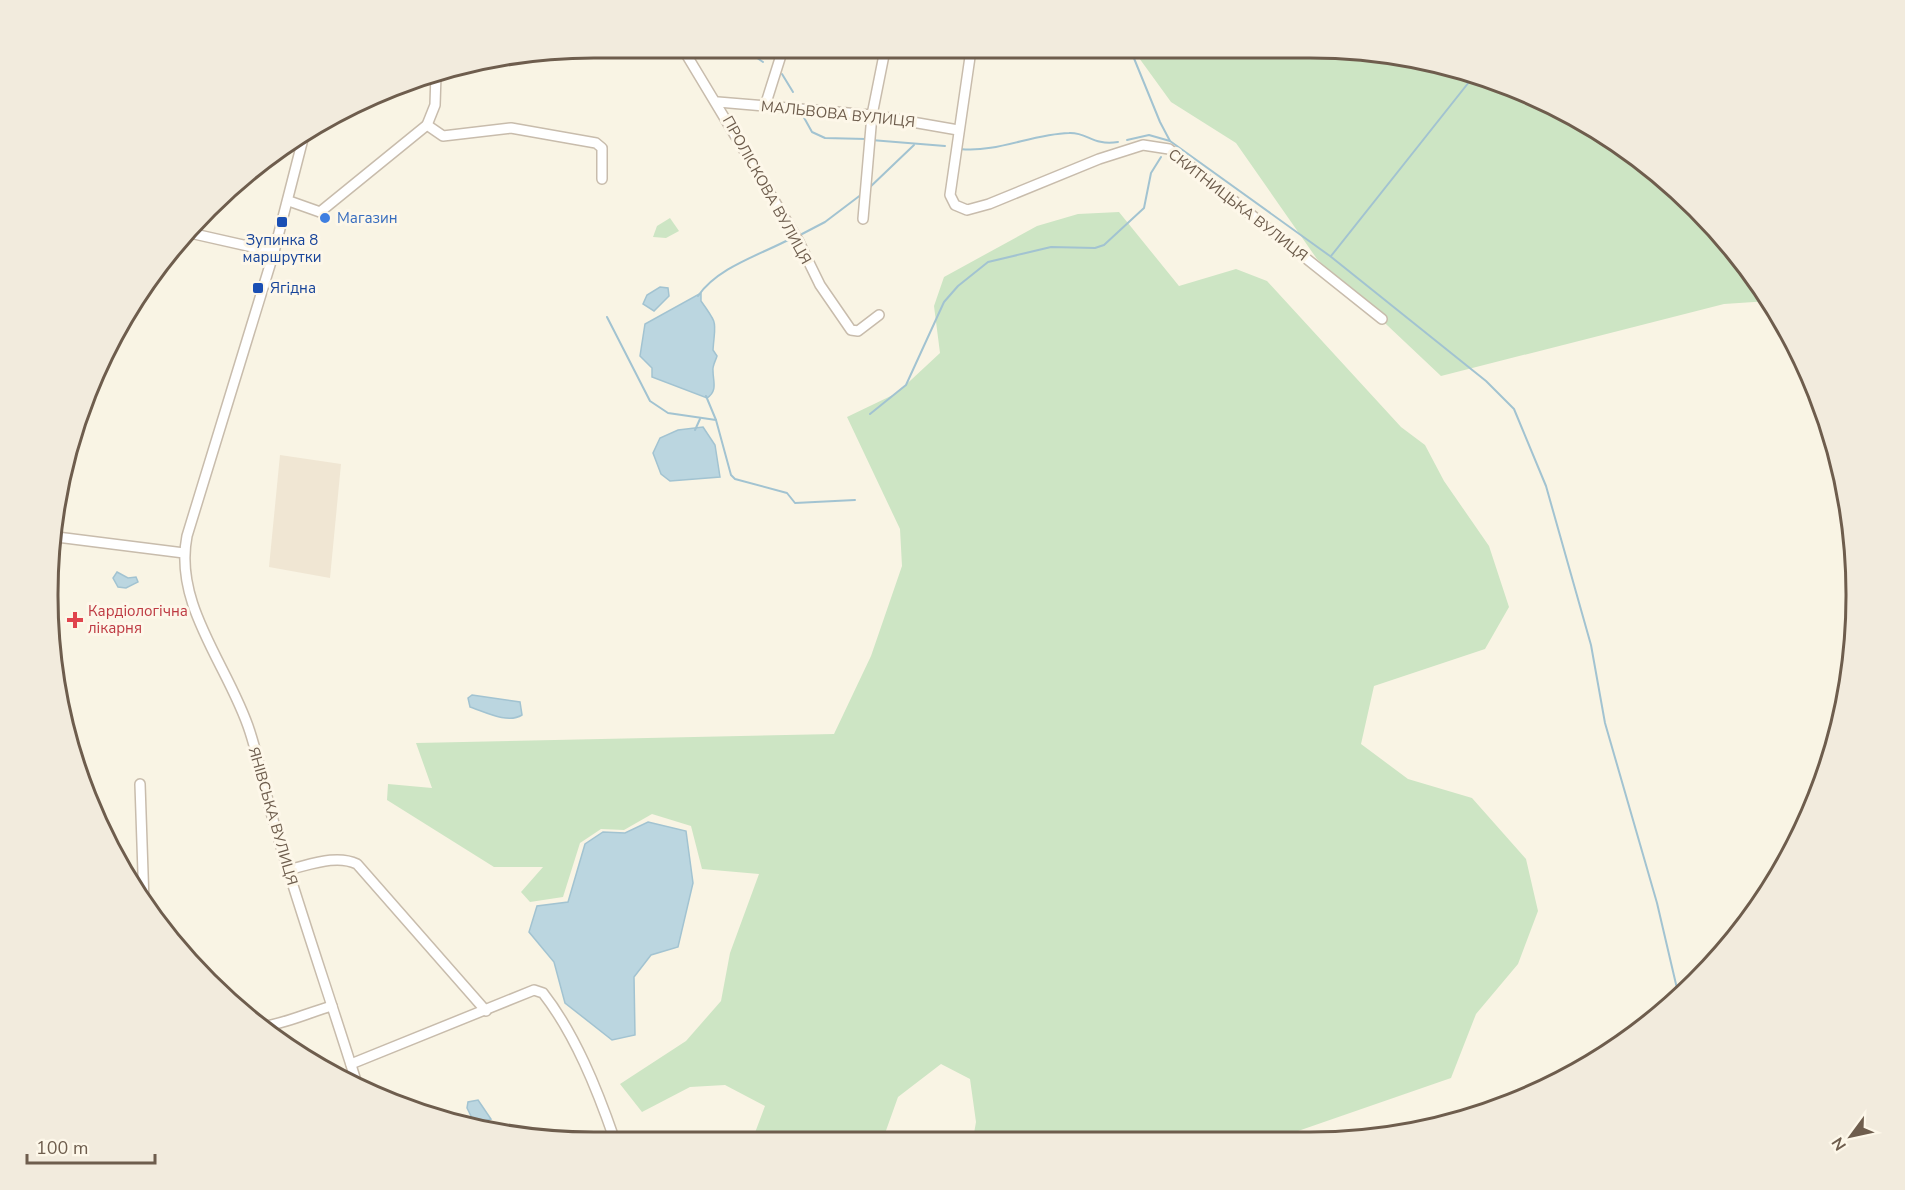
<svg xmlns="http://www.w3.org/2000/svg" width="1905" height="1190" viewBox="0 0 1905 1190" font-family="'Nunito Sans',sans-serif">
	<rect width="100%" height="100%" fill="#f9f4e4"/>
	<polygon fill="#f0e6d3" points="280,455 341,464 330,578 269,567"/>
	<g fill="#cde5c4">
		<polygon points="1134,51 1381,53 1519,90 1643,161 1721,234 1769,301 1724,304 1441,376 1317,259 1236,143 1171,102"/>
		<polygon points="1119,212 1179,286 1236,269 1267,281 1401,427 1425,445 1444,481 1489,546 1509,607 1485,649 1374,686 1361,744 1408,779 1472,798 1526,859 1538,911 1518,964 1476,1014 1451,1078 1272,1140 973,1139 976,1122 970,1079 941,1064 898,1097 883,1139 753,1138 765,1106 725,1085 690,1087 642,1112 620,1084 686,1041 721,1001 730,953 759,874 702,869 691,826 652,814 624,830 601,829 580,843 563,897 530,902 521,892 543,867 494,867 387,800 388,784 432,788 416,743 834,734 871,656 902,566 900,529 847,417 897,393 940,353 934,306 944,277 1037,226 1078,214"/>
		<polygon points="670,218 679,231 666,238 653,237 657,226"/>
	</g>
	<g fill="#bbd6e0" stroke="#a2c3d1" stroke-width="1.5">
		<polygon points="660,287 668,288 669,296 654,311 643,304 647,295"/>
		<path d="M701,293V301C719,326 715,321 713,350L717,356C716,360 712,366 713,371C713,381 718,391 707,398L652,377V368L640,356L645,324Z"/>
		<polygon points="703,427 715,445 720,477 670,481 661,474 653,453 660,438 678,430"/>
		<polygon points="117,572 128,578 136,577 138,582 126,588 118,587 113,578"/>
		<path d="M472,695L520,702L522,715C508,724 485,712 470,707L468,698Z"/>
		<polygon points="648,822 686,831 693,883 678,947 651,955 634,977 635,1035 612,1040 565,1003 554,962 529,932 537,906 568,902 585,844 603,832 625,833"/>
		<polygon points="478,1100 491,1119 475,1124 467,1108 468,1102"/>
	</g>
	<g fill="none" stroke-linecap="round" stroke-linejoin="round">
		<g stroke="#a2c3d1" stroke-width="2">
			<polyline points="744,49 763,62"/>
			<polyline points="1131,51 1160,122 1170,141 1330,256 1486,381 1514,409 1546,486 1591,645 1605,723 1657,903 1679,997"/>
			<polyline points="782,74 793,92"/>
			<polyline points="802,114 812,132 825,138 866,139"/>
			<polyline points="871,140 945,146"/>
			<polyline points="1127,140 1149,135 1170,141"/>
			<path d="M960,149C997,153 1032,134 1069,133C1088,132 1092,146 1118,142"/>
			<polyline points="868,189 914,145"/>
			<polyline points="802,234 825,222 862,194"/>
			<polyline points="1331,256 1473,77"/>
			<path d="M698,296C718,267 760,255 790,239"/>
			<polyline points="607,317 650,401 668,413 716,420"/>
			<polyline points="706,396 716,420 731,475 735,479 787,493 795,503 855,500"/>
			<polyline points="870,414 906,385 944,302 958,286 988,262 1051,247 1095,248 1104,245 1144,208 1151,173 1161,157"/>
			<polyline points="695,430 700,419"/>
		</g>
		<defs>
			<g id="street">
				<polyline points="683,49 798,240 820,285 851,330 858,331 879,315"/>
				<polyline points="971,50 950,195 955,205 967,210 989,204 1099,159 1143,145 1169,149 1382,319"/>
				<polyline points="718,102 872,115 958,130"/>
				<polyline points="765,106 783,49"/>
				<polyline points="427,125 435,105 436,74"/>
				<path d="M303,139L274,252L187,536C173,606 230,668 250,732C261,766 267,802 278,837C303,920 331,1001 357,1084"/>
				<polyline points="289,201 320,212 427,125 443,136 511,128 596,143 602,148 602,179"/>
				<polyline points="863,219 872,115 885,50"/>
				<polyline points="190,233 274,252"/>
				<polyline points="57,537 184,553"/>
				<polyline points="140,784 144,903"/>
				<path d="M287,870C310,865 336,854 357,864L486,1011"/>
				<path d="M260,1027C285,1024 307,1013 332,1006"/>
				<path d="M351,1064L534,990L543,993C575,1034 597,1089 614,1138"/>
			</g>
		</defs>
		<use href="#street" stroke="#c8bcac" stroke-width="12"/>
		<use href="#street" stroke="#fff" stroke-width="9"/>
	</g>
	<circle fill="#3f7fe0" stroke="#fdf7e9" stroke-width="2" cx="325" cy="218" r="6"/>
	<g fill="#1a4fb4" stroke="#fdf7e9" stroke-width="2">
		<rect x="276" y="216" width="12" height="12" rx="3"/>
		<rect x="252" y="282" width="12" height="12" rx="3"/>
	</g>
	<path fill="#e0444e" stroke="#fdf7e9" stroke-width="2" d="M72 611h6v6h6v6h-6v6h-6v-6h-6v-6h6z"/>
	<g text-anchor="middle" stroke-width="6" stroke-linejoin="round" paint-order="stroke">
		<g font-size="15" fill="#6e5d4d" stroke="#fdf7e9">
			<text transform="translate(838 114) rotate(6)" y="5">МАЛЬВОВА ВУЛИЦЯ</text>
			<text transform="translate(767 190) rotate(61)" y="5">ПРОЛІСКОВА ВУЛИЦЯ</text>
			<text transform="translate(1238 205) rotate(38)" y="5">СКИТНИЦЬКА ВУЛИЦЯ</text>
			<text transform="translate(273 816) rotate(74)" y="5">ЯНІВСЬКА ВУЛИЦЯ</text>
		</g>
		<g font-size="15" fill="#366cbe" stroke="#fdf7e9" text-anchor="start">
			<text x="337" y="223">Магазин</text>
		</g>
		<g font-size="15" fill="#164399" stroke="#fdf7e9">
			<text x="282" y="245">Зупинка 8<tspan x="282" dy="17">маршрутки</tspan></text>
			<text x="270" y="293" text-anchor="start">Ягідна</text>
		</g>
		<g font-size="15" fill="#be3a42" stroke="#fdf7e9" text-anchor="start">
			<text x="88" y="616">Кардіологічна<tspan x="88" dy="17">лікарня</tspan></text>
		</g>
	</g>
	<path d="M0 0H1905V1190H0ZM594 58H1310A536 536 0 0 1 1846 594V596A536 536 0 0 1 1310 1132H594A536 536 0 0 1 58 596V594A536 536 0 0 1 594 58Z" fill="#f2ebdd" fill-rule="evenodd"/>
	<path fill="none" stroke="#6e5d4d" stroke-width="3" d="M594 58H1310A536 536 0 0 1 1846 594V596A536 536 0 0 1 1310 1132H594A536 536 0 0 1 58 596V594A536 536 0 0 1 594 58Z"/>
	<g transform="translate(1851 1136) rotate(237)" stroke="#fdf7e9" stroke-width="4.5" paint-order="stroke">
	<path d="M0-4.5L10 22L0 15L-10 22Z" fill="#6e5d4d"/>
	<text y="-9" font-size="16" font-weight="bold" text-anchor="middle" fill="#6e5d4d">N</text>
	</g>
	<path d="M27 1154v9h128v-9" fill="none" stroke="#6e5d4d" stroke-width="3"/>
	<text x="36" y="1154" font-size="18" fill="#6e5d4d" stroke="#fdf7e9" stroke-width="4.5" paint-order="stroke">100 m</text>
</svg>
